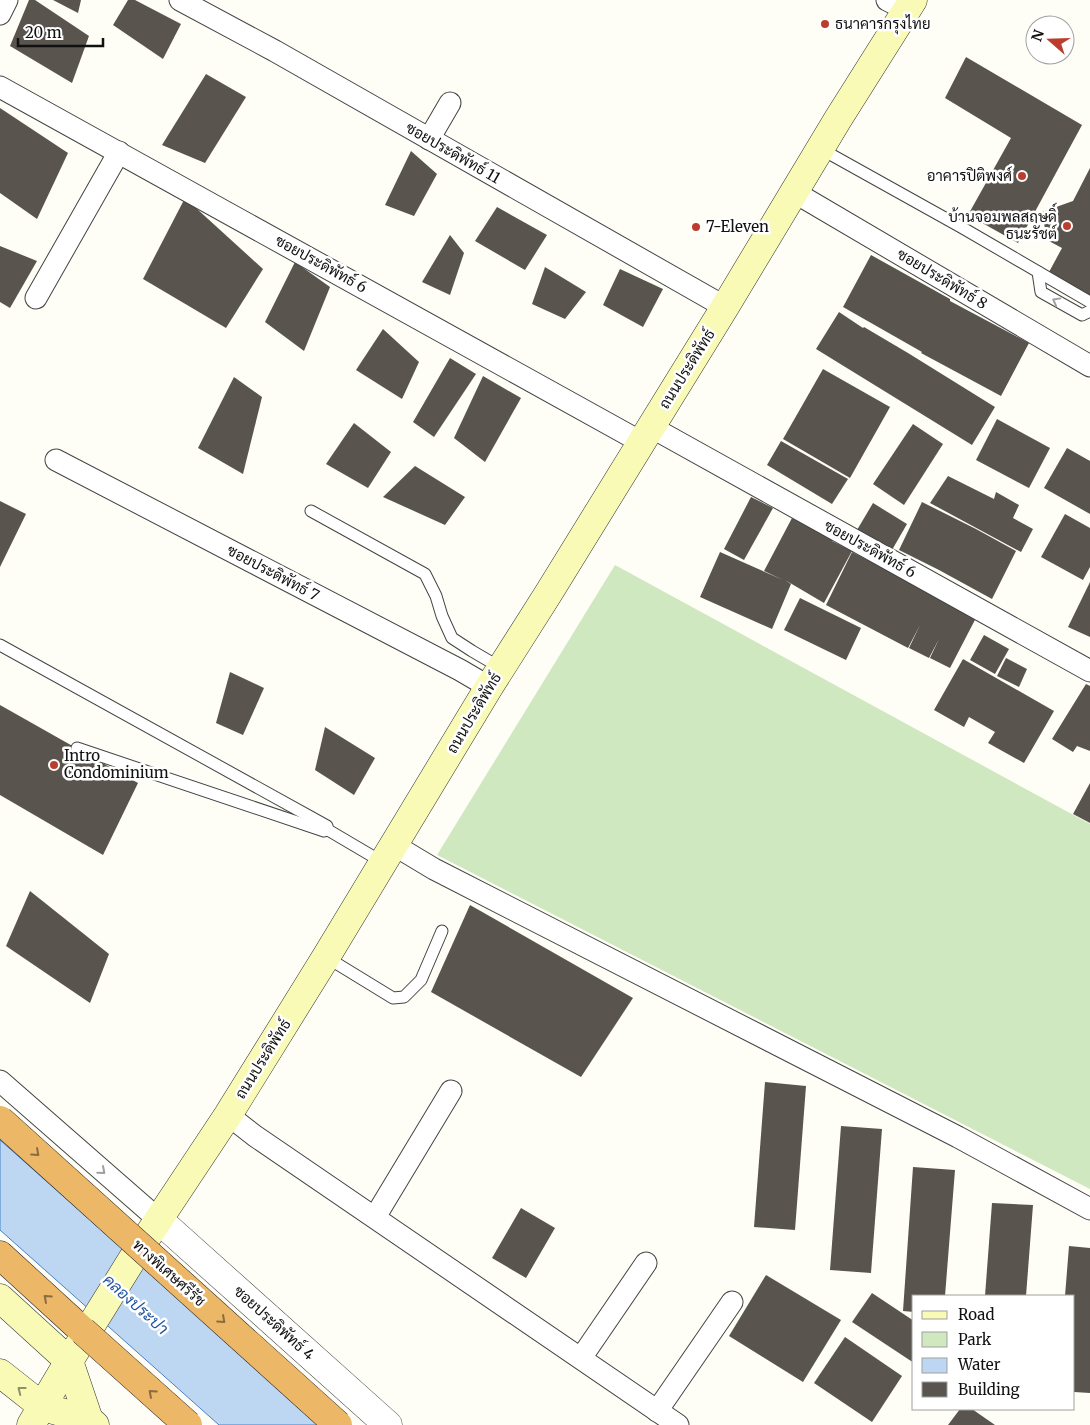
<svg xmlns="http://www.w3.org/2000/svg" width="1090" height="1425" viewBox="0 0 1090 1425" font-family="Merriweather,Sarabun,serif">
	<rect width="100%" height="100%" fill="#fefef6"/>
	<polygon fill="#cfe8c0" points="615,565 1090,824 1090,1189 437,855"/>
	<polygon fill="#bdd7f3" stroke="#4881c6" points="0,1140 321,1425 219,1425 0,1230"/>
	<g fill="#59544e">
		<polygon points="29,0 35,0 89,36 72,83 10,46"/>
		<polygon points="53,0 81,0 78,13"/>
		<polygon points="128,0 135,0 181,24 163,59 113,25"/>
		<polygon points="966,57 1082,125 1018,243 968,215 1011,138 945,98"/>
		<polygon points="206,74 246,97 205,163 162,145"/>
		<polygon points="0,108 68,153 37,219 0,193"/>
		<polygon points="411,151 437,174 414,216 385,205"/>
		<polygon points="1090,168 1090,295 1049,272 1062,248 1047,240 1042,212 1073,201"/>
		<polygon points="185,198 263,269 226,328 143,279"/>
		<polygon points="497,207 547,235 525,270 475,241"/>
		<polygon points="450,235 464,253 450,295 422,282"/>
		<polygon points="0,246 37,261 10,308 0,302"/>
		<polygon points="871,255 950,299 950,301 965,309 1029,343 1001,396 921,353 922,352 843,307"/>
		<polygon points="295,262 330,287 304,351 265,322"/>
		<polygon points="545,267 586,292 565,319 532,304"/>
		<polygon points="620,269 663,289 643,327 603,305"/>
		<polygon points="839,312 863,328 864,327 908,353 995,407 972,445 816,349"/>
		<polygon points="383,329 419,362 402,399 356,370"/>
		<polygon points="450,358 476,374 434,437 413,422"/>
		<polygon points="823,369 890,407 850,478 783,439"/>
		<polygon points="483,376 521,398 485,462 454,438"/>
		<polygon points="234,377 262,397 243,474 198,448"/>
		<polygon points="997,419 1050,448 1029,488 976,460"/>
		<polygon points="354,423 391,452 368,488 326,464"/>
		<polygon points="913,424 943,444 904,505 873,484"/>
		<polygon points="781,441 848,479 832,504 767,465"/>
		<polygon points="1067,448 1090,461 1090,514 1044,488"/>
		<polygon points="415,466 465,497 445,525 383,497"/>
		<polygon points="948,476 994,499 996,492 1019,505 1013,518 1033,529 1021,552 930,503"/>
		<polygon points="751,497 773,508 744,560 724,549"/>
		<polygon points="0,501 26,514 0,567"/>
		<polygon points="922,502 976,529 1016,551 992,599 939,570 899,550"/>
		<polygon points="873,503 907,524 892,550 857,530"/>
		<polygon points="1065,514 1090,528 1090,567 1083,580 1041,557"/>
		<polygon points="792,518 833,539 832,541 852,551 824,603 785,580 791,584 772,629 700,597 720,552 783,580 764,571"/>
		<polygon points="852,552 977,616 950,668 930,658 939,639 929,658 909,648 920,625 908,648 826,605"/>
		<polygon points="1090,582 1090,637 1068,627"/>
		<polygon points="800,598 861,628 846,660 784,630"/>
		<polygon points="984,635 1009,649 995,674 970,660"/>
		<polygon points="1006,658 1027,669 1019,687 997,676"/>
		<polygon points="963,659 1054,711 1024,763 988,743 995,732 969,717 964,727 934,710"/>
		<polygon points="230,672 264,688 243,735 216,723"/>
		<polygon points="1086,684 1090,686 1090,751 1077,746 1073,752 1052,739"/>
		<polygon points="0,705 138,783 103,855 0,795"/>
		<polygon points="325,727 375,758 354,795 315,770"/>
		<polygon points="1090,783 1090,823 1073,814"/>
		<polygon points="30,891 109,954 90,1003 6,946"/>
		<polygon points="470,905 633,998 581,1077 431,992"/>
		<polygon points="765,1082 806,1086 795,1230 754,1227"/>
		<polygon points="841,1126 882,1129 871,1273 830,1270"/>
		<polygon points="913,1167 955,1170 945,1296 914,1296 914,1312 903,1311"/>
		<polygon points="992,1203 1033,1205 1026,1296 985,1296"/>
		<polygon points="521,1208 555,1228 526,1278 492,1258"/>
		<polygon points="1069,1246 1090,1248 1090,1393 1074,1392 1074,1296 1065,1296"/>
		<polygon points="766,1275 841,1320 803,1382 729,1336"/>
		<polygon points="872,1293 914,1321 914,1363 852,1322"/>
		<polygon points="845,1337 902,1376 872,1422 814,1383"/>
		<polygon points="960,1409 972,1409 995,1425 948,1425"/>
	</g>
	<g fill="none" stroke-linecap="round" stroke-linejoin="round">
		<defs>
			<g id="service">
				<polyline points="821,149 961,227 1090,302"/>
				<polyline points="1038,272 1041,292 1082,315 1090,311"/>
				<polyline points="311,511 425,574 436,596 442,616 452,638 472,651 501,668"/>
				<polyline points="0,645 327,826 328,830 384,863"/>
				<polyline points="77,748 324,831 328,830"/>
				<polyline points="326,957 393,998 404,997 421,980 442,931"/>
			</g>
			<g id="minor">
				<polyline points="180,0 275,51 725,307"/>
				<polyline points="887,0 907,10"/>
				<polyline points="0,14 7,0"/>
				<polyline points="0,87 641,442"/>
				<polyline points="429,139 450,103"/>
				<polyline points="794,192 1090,366"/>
				<polyline points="36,298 119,152"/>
				<polyline points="651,427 1090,671"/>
				<polyline points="56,460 460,670 489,687"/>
				<polyline points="394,845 434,869 958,1137 1090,1209"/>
				<polyline points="0,1081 159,1220"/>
				<polyline points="228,1115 255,1136 678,1425"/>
				<polyline points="375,1217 451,1091"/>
				<polyline points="581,1358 646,1263"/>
				<polyline points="657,1411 732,1302"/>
			</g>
			<polyline id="tertiary" points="159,1220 388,1425"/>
			<g id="secondary">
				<polyline points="0,1298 69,1361 89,1420"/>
				<polyline points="0,1373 43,1407 89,1420 95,1425"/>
				<polyline points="31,1425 69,1361 133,1258 228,1115 326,957 489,687 548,594 725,307 838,119 913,0"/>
			</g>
			<polyline id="motorway" points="0,1255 83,1331"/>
		</defs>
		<use href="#service" stroke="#444" stroke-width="13"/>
		<use href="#minor" stroke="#444" stroke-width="23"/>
		<use href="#tertiary" stroke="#444" stroke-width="29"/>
		<use href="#secondary" stroke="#333" stroke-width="29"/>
		<use href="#motorway" stroke="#222" stroke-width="29"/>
		<use href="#service" stroke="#fff" stroke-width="11"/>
		<use href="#minor" stroke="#fff" stroke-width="21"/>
		<use href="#tertiary" stroke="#fff" stroke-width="28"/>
		<use href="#secondary" stroke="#f8fab5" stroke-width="28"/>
		<use href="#motorway" stroke="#ecb766" stroke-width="28"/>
		<defs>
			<g id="motorway-bridge">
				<polyline points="0,1120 338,1425"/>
				<polyline points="83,1331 188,1425"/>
			</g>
		</defs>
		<use href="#motorway-bridge" stroke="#222" stroke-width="29" stroke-linecap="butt"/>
		<use href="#motorway-bridge" stroke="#ecb766" stroke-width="28"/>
	</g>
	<defs><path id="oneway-chevron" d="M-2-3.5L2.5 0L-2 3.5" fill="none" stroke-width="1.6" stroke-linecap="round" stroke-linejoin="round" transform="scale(1.25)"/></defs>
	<g stroke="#a0a0a0">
		<use href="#oneway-chevron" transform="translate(1056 301) rotate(-151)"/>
		<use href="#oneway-chevron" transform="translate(102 1171) rotate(41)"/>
	</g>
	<g stroke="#896c40">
		<use href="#oneway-chevron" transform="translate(36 1153) rotate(42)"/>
		<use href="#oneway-chevron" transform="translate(47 1298) rotate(-138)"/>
		<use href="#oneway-chevron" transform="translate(222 1320) rotate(42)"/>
		<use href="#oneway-chevron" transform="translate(152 1393) rotate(-138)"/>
	</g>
	<use stroke="#90916b" href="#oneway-chevron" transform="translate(21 1390) rotate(-142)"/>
	<g fill="#bb3d2f" stroke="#fff" stroke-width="2">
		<circle cx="825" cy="24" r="5"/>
		<circle cx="1022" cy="176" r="5"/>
		<circle cx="1067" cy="226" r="5"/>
		<circle cx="696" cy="227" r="5"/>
		<circle cx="54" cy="765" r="5"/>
	</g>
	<g text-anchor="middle" stroke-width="5" stroke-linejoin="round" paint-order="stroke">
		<g font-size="15" fill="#111" stroke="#fff" text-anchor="start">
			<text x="835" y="29">ธนาคารกรุงไทย</text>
			<text x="1012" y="181" text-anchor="end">อาคารปิติพงศ์</text>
			<text x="1057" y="222" text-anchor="end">บ้านจอมพลสฤษดิ์<tspan x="1057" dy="17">ธนะรัชต์</tspan></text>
			<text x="706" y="232">7-Eleven</text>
			<text x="64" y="761">Intro<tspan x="64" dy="17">Condominium</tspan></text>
		</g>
		<g font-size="15" fill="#111" stroke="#fff">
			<text transform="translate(453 153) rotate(30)" y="5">ซอยประดิพัทธ์ 11</text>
			<text transform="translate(321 264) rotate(29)" y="5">ซอยประดิพัทธ์ 6</text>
			<text transform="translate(942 279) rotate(31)" y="5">ซอยประดิพัทธ์ 8</text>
			<text transform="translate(687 369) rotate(-58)" y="5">ถนนประดิพัทธ์</text>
			<text transform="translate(870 549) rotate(29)" y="5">ซอยประดิพัทธ์ 6</text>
			<text transform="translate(273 573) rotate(28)" y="5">ซอยประดิพัทธ์ 7</text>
			<text transform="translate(474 713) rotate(-59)" y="5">ถนนประดิพัทธ์</text>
			<text transform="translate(263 1059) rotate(-58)" y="5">ถนนประดิพัทธ์</text>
			<text transform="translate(169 1273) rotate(42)" y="5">ทางพิเศษศรีรัช</text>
			<text transform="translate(274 1323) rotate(42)" y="5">ซอยประดิพัทธ์ 4</text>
		</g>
		<g font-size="16" font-style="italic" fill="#20549d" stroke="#fff">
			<text transform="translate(136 1304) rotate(42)" y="6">คลองประปา</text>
		</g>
	</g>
	<rect x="912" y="1295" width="162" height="115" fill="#ffffff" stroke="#a0a0a0"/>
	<rect x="922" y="1311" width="25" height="8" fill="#f8fab5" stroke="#a0a0a0"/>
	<text x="958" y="1320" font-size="15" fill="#111111">Road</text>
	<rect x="922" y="1332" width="25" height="15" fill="#cfe8c0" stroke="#a0a0a0"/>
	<text x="958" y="1345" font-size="15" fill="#111111">Park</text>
	<rect x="922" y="1358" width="25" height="15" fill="#bdd7f3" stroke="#a0a0a0"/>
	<text x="958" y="1370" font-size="15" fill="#111111">Water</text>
	<rect x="922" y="1382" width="25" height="15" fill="#59544e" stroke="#a0a0a0"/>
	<text x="958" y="1395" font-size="15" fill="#111111">Building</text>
	<g transform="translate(1050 40) rotate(290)"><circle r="24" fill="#ffffff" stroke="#a0a0a0"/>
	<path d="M0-4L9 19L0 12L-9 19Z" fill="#bb3d2f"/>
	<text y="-8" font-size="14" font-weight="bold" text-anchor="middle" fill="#111111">N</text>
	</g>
	<path d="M18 38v8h85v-8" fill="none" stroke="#111111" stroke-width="2.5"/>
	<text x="25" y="38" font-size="15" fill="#111111" stroke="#ffffff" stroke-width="4" paint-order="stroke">20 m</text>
</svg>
